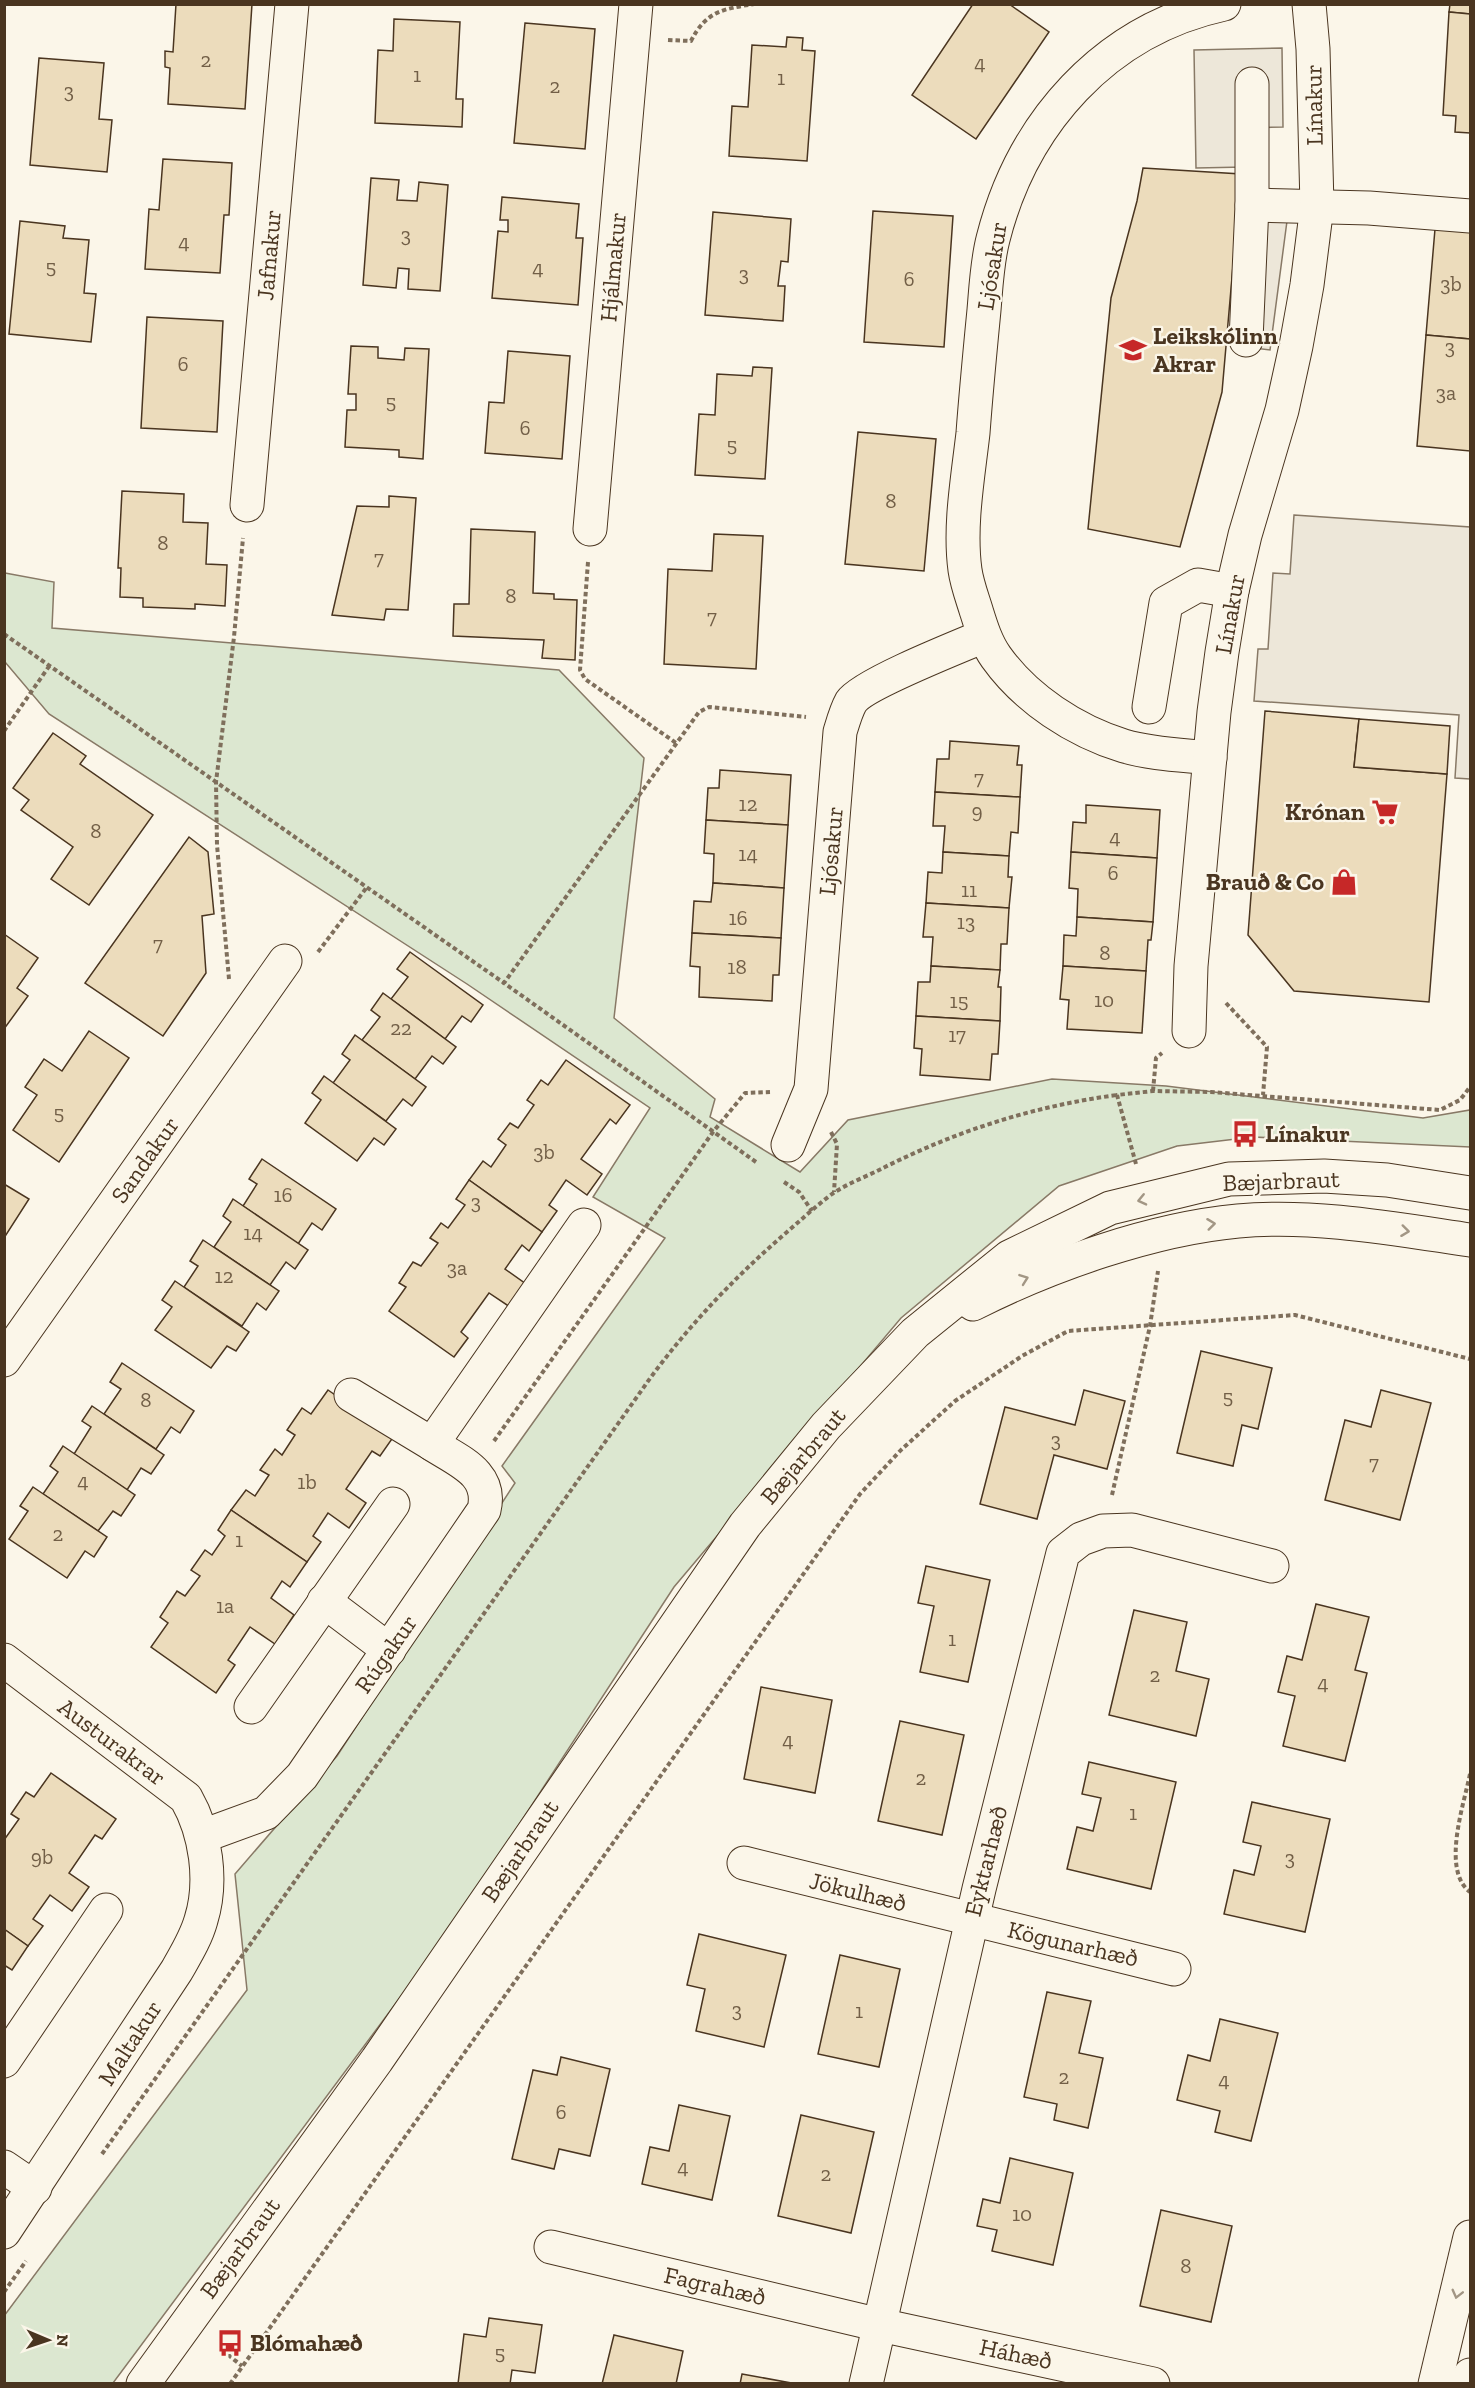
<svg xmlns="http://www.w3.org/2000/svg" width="1475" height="2388" viewBox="0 0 1475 2388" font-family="'Zilla Slab',serif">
	<rect width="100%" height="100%" fill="#fbf6e9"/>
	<polygon fill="#dce7d0" stroke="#887966" stroke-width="1.5" points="5,573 54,582 52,628 559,670 644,758 614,1018 715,1099 710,1117 800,1172 848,1120 1052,1079 1166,1086 1423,1118 1470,1110 1470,1147 1253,1137 1177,1146 1059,1186 901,1318 674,1587 449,1932 113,2383 5,2383 4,2316 247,1990 235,1874 337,1756 515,1483 502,1466 665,1238 593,1197 650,1108 467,984 49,714 5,662"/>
	<g fill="#ede7d9" stroke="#887966" stroke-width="1.5">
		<polygon points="1282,48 1283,127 1244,128 1245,167 1196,168 1194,50"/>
		<polygon points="1263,218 1287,221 1270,350 1246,347"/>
		<polygon points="1294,515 1470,527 1470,779 1455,778 1459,715 1254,701 1258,649 1268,649 1273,573 1290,574"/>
	</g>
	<g fill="#ecdcbc" stroke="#4a3520" stroke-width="1.5">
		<polygon points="176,4 252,4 245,109 168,104 170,68 165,67 165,51 173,52"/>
		<polygon points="973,4 1009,4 1049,32 976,139 912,95"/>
		<polygon points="1450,4 1470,4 1470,14 1449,12"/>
		<polygon points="1449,12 1470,14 1470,133 1455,132 1456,116 1443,115"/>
		<polygon points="394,19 460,22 456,99 463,99 462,127 375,123 378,50 393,51"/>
		<polygon points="525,23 595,29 585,149 514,143"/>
		<polygon points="787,37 803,38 802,50 815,51 807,161 729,156 732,106 748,107 752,45 786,47"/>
		<polygon points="39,58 104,63 99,119 112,120 107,172 30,165"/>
		<polygon points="163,159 232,163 229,215 224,215 220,273 145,269 149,209 159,210"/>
		<polygon points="1143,168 1241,174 1222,392 1180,547 1088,529 1111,298 1137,201"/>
		<polygon points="371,178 399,180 397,200 417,201 419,182 448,185 440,291 408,289 409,269 398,268 396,288 363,285"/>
		<polygon points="502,197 579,204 576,238 583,238 578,305 492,298 498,231 508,232 508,220 500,220"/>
		<polygon points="873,211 953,216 944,347 864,342"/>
		<polygon points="713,212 791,219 788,262 781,261 778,286 785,286 783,321 705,315"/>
		<polygon points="20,221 65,226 63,238 89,240 84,293 96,294 91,342 9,334"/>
		<polygon points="1435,229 1470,232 1470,339 1426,335"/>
		<polygon points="147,317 223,321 217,432 141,428"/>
		<polygon points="1426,335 1470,339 1470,451 1417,446"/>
		<polygon points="351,346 378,347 378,358 404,360 405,348 429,349 423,459 399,457 399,450 345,447 347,410 356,410 356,394 348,394"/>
		<polygon points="508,351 570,356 562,459 485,453 489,402 504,403"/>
		<polygon points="753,367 772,368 765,479 695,475 699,414 715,415 717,374 752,376"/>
		<polygon points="858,432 936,439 924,571 845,564"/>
		<polygon points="122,491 184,494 183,522 208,523 206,564 227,565 225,606 195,604 195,609 143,607 143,598 120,597 121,568 118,568"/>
		<polygon points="389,496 416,498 408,610 386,609 384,620 332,615 357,506 389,507"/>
		<polygon points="471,529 535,532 533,593 554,594 554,599 577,600 575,660 542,658 544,640 453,636 454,604 469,604"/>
		<polygon points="714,534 763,536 756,669 664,664 668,569 712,571"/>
		<polygon points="1265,711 1359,719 1354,767 1447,774 1429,1002 1294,991 1248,935"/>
		<polygon points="1359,719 1450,726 1447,774 1354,767"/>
		<polygon points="53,733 86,756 80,764 153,815 89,905 51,879 73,847 21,810 29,800 13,788"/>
		<polygon points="950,741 1019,746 1017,765 1022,765 1020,797 935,792 937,759 949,759"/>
		<polygon points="720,770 791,775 788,825 706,820 708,788 719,788"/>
		<polygon points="935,792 1020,797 1018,833 1011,832 1009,856 943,852 945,826 933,826"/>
		<polygon points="1086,805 1160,810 1157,858 1071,852 1073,822 1086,823"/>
		<polygon points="706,820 788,825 784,888 713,883 714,854 704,853"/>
		<polygon points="189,837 208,852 214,914 202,916 206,973 163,1036 85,983"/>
		<polygon points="943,852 1009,856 1008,877 1012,877 1009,908 926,903 928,872 942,873"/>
		<polygon points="1071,852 1157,858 1153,922 1077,917 1078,889 1069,888"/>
		<polygon points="713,883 784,888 781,938 692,933 694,901 711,902"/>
		<polygon points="926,903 1009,908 1007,944 1001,944 1000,970 931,966 933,937 923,937"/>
		<polygon points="1077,917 1153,922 1151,940 1148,940 1146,971 1063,966 1064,935 1076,936"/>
		<polygon points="692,933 781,938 779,975 773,975 772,1001 699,997 700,967 690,966"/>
		<polygon points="4,934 38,958 17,988 28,996 4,1029"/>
		<polygon points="410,952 483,1005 471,1022 462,1016 445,1039 391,999 408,977 397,969"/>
		<polygon points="931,966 1000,970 998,987 1001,987 1000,1021 916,1016 918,982 930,982"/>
		<polygon points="1063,966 1146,971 1142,1033 1067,1029 1069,1000 1060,999"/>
		<polygon points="383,993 456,1047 443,1064 432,1056 415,1079 362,1040 380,1017 371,1010"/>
		<polygon points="916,1016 1000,1021 998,1054 992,1054 990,1080 920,1075 922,1049 914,1048"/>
		<polygon points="89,1031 129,1058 59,1162 13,1130 37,1095 25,1087 44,1059 62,1071"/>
		<polygon points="355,1035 426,1087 412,1106 403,1099 386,1121 333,1083 350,1060 342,1054"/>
		<polygon points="566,1060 630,1105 616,1124 610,1119 581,1159 602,1174 587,1195 566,1180 549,1205 557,1211 542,1232 469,1180 483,1161 491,1167 506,1145 498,1139 510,1123 518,1128 534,1105 527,1100 541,1080 548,1085"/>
		<polygon points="324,1076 396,1129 384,1145 374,1138 357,1161 305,1123 321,1100 312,1093"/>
		<polygon points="262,1159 336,1209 322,1230 312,1223 298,1244 243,1206 257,1184 249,1179"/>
		<polygon points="469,1180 542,1232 529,1251 522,1245 505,1269 526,1284 510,1307 489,1293 461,1332 468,1338 454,1357 389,1311 406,1287 399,1283 413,1262 421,1266 438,1243 430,1238 441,1223 448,1228 465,1205 456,1199"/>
		<polygon points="4,1184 29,1199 4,1238"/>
		<polygon points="233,1199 308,1250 295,1269 286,1262 270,1285 214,1247 231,1222 223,1216"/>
		<polygon points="203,1240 279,1291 266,1310 257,1303 242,1326 184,1287 198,1266 190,1261"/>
		<polygon points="175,1281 249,1332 236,1351 227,1346 211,1368 155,1330 172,1307 162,1300"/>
		<polygon points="1201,1351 1272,1368 1258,1429 1242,1425 1233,1466 1177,1453"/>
		<polygon points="122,1363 194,1411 180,1433 171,1427 156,1449 104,1414 121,1389 110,1382"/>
		<polygon points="328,1390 394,1436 380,1456 372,1451 346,1489 366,1503 349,1528 328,1513 313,1536 321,1542 307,1562 231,1510 246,1490 255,1496 269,1475 260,1470 275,1449 282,1455 295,1435 287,1430 302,1408 311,1414"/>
		<polygon points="1084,1390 1125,1401 1107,1469 1054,1455 1037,1519 980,1504 1005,1407 1075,1425"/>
		<polygon points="1381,1390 1431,1403 1400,1520 1325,1500 1345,1420 1371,1427"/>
		<polygon points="92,1406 164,1455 151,1474 141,1468 127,1490 74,1454 91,1427 82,1421"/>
		<polygon points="63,1446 135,1495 121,1516 113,1511 98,1531 43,1494 58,1472 50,1466"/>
		<polygon points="33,1487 107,1537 94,1557 85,1551 67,1578 9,1539 28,1511 20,1506"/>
		<polygon points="231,1510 307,1562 290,1587 282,1581 271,1598 294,1615 275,1644 250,1627 228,1660 235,1665 216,1693 151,1647 168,1623 160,1617 177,1591 185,1596 200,1576 191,1570 205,1550 212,1555 225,1536 218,1530"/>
		<polygon points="926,1566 990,1580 968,1682 920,1672 934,1606 918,1603"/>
		<polygon points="1316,1604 1369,1617 1355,1670 1367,1673 1345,1761 1283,1746 1295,1696 1278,1692 1287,1656 1302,1660"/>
		<polygon points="1134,1610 1187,1622 1176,1671 1209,1679 1196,1736 1109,1715"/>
		<polygon points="761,1687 832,1700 815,1793 744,1779"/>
		<polygon points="900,1721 964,1735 942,1835 878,1821"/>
		<polygon points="1089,1762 1176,1782 1151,1889 1067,1869 1077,1827 1093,1831 1101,1798 1082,1794"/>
		<polygon points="51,1773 116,1819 102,1839 95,1835 69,1873 89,1887 72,1911 50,1895 33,1919 43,1926 28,1946 4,1929 4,1840 19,1819 11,1814 26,1792 34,1797"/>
		<polygon points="1252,1802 1330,1819 1305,1932 1224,1914 1234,1870 1254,1875 1261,1846 1243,1842"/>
		<polygon points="4,1929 28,1946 12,1970 4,1965"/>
		<polygon points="699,1934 786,1955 764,2047 696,2031 705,1989 687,1985"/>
		<polygon points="840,1955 900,1969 879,2067 818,2054"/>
		<polygon points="1047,1992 1091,2001 1079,2053 1103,2058 1088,2128 1054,2120 1057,2104 1024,2097"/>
		<polygon points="1220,2019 1278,2033 1251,2141 1215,2132 1220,2111 1177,2100 1188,2055 1210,2061"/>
		<polygon points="561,2057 610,2069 590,2156 559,2149 554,2169 512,2159 533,2070 557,2075"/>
		<polygon points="679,2105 730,2116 712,2200 642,2184 650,2147 669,2151"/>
		<polygon points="801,2115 874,2132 851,2233 778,2216"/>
		<polygon points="1010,2158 1073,2173 1053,2265 992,2251 997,2230 977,2226 983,2199 1000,2203"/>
		<polygon points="1161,2210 1232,2226 1211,2322 1140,2306"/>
		<polygon points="489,2318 542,2325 535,2373 512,2370 510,2384 458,2384 464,2334 486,2337"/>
		<polygon points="614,2335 683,2351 676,2384 602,2384"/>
		<polygon points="742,2374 797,2384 740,2384"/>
	</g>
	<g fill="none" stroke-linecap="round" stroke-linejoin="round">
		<defs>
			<g id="minor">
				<polyline points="1252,205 1369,208 1470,216"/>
				<polyline points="1246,340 1252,205 1252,84"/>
				<polyline points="247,505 292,4"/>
				<polyline points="590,529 636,4"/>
				<polyline points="1149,707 1166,603 1198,585 1232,591"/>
				<path d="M1210,758C1182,755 1152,754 1124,746C1075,731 1026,699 996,657C986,643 981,626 976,610C972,597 967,584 965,570C959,526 968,477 973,433C976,392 980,351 984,310C986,287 987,262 993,239C1022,124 1104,30 1224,4"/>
				<polyline points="1189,1031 1191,966 1214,712 1222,652 1232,591 1245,535 1282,410 1296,346 1307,285 1317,206 1313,49 1309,4"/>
				<path d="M788,1145L811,1089L840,732C843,722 846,711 851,702C862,685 960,646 984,636"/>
				<path d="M973,1304C1050,1265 1152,1229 1238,1221C1315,1214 1395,1229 1470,1240"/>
				<polyline points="4,1360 285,961"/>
				<polyline points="351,1395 432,1444 584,1225"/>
				<polyline points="324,1601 389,1650"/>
				<path d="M4,1660L186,1798C206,1833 213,1881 201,1920C196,1938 186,1954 177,1970L4,2232"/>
				<polyline points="251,1707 393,1504"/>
				<path d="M203,1836L266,1813L302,1776L484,1510C493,1473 458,1461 432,1444"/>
				<polyline points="744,1863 1174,1969"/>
				<polyline points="4,2061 106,1910"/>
				<polyline points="4,2167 35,2188"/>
				<polyline points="551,2247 880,2325 1153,2384"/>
				<polyline points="143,2384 377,2060 745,1525 826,1426 915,1333 1009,1257 1110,1208 1229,1179 1324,1176 1387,1180 1470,1193"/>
				<polyline points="866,2384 979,1889 1063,1553 1081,1539 1103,1531 1132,1530 1272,1566"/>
			</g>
			<g id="major">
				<polyline points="1435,2384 1470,2237"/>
				<polyline points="1468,2384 1470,2375"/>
			</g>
		</defs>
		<use href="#minor" stroke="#4a3520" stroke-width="35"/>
		<use href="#major" stroke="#4a3520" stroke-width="35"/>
		<g stroke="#7f6f5c" stroke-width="4" stroke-dasharray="4.5 3" stroke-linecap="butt">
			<path d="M668,40L691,41C706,11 723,9 754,4"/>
			<polyline points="588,562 580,670 585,679 676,743"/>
			<polyline points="4,634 504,983"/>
			<polyline points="4,731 50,665"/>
			<polyline points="318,952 367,887"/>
			<polyline points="229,979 217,845 216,782 234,637 243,538"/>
			<polyline points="1226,1003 1267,1047 1263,1095"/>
			<polyline points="1153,1091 1156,1058 1162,1053"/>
			<polyline points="831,1132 837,1144 834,1192"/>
			<polyline points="756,1162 504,983 699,712 709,707 806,717"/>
			<polyline points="1136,1164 1117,1095 1153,1091 1211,1092 1440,1110 1460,1100 1470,1087"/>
			<polyline points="784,1182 799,1192 812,1211"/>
			<polyline points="494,1441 713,1132 745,1093 770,1092"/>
			<polyline points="1112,1495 1150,1326 1158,1271"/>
			<path d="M1470,1774C1464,1804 1441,1870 1470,1892"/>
			<path d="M102,2154L651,1377C691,1323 736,1276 787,1232C802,1219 816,1206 832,1194C848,1183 868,1176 885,1167C959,1130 1035,1106 1117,1095"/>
			<polyline points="4,2292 26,2261"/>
			<polyline points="222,2350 242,2366"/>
			<polyline points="230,2384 860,1494 901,1450 955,1401 1022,1356 1068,1331 1295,1315 1470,1359"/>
		</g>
		<use href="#minor" stroke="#fbf6e9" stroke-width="33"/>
		<use href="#major" stroke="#fbf6e9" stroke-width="33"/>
	</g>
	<defs><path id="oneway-chevron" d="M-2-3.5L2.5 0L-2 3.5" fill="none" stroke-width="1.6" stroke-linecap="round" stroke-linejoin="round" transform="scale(1.5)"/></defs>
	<g stroke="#a29684">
		<use href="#oneway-chevron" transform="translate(1142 1200) rotate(167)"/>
		<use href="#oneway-chevron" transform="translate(1211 1224) rotate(-7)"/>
		<use href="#oneway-chevron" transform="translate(1405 1231) rotate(7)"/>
		<use href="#oneway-chevron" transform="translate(1024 1279) rotate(-20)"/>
		<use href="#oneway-chevron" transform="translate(1457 2294) rotate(104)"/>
	</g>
	<defs>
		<symbol id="school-bare" viewBox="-9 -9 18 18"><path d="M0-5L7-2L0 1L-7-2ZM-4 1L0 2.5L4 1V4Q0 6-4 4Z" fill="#c62828" stroke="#fbf6e9" stroke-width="2.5" paint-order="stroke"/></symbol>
		<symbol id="supermarket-bare" viewBox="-9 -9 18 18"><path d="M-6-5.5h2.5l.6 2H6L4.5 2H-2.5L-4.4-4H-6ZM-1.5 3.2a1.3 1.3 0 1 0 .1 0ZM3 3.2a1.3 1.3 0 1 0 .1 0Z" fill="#c62828" stroke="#fbf6e9" stroke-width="2.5" paint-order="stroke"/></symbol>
		<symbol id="shop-bare" viewBox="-9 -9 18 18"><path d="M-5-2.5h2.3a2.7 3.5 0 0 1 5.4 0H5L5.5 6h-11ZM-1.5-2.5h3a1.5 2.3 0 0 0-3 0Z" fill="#c62828" stroke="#fbf6e9" stroke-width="2.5" paint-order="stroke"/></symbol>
		<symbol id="bus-bare" viewBox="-9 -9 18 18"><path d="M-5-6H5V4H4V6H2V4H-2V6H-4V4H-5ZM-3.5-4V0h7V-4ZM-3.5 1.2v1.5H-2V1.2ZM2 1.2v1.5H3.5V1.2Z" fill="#c62828" stroke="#fbf6e9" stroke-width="2.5" paint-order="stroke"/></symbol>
	</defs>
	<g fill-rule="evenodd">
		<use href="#school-bare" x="1114" y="331" width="38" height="38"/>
		<use href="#supermarket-bare" x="1366" y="793" width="38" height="38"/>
		<use href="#shop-bare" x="1325" y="863" width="38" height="38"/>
		<use href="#bus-bare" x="1226" y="1115" width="38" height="38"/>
		<use href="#bus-bare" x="211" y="2324" width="38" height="38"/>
	</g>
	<g text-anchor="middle" stroke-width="4.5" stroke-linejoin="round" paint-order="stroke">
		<g font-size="21" fill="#725f47">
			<text x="206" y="67">2</text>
			<text x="980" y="70">4</text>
			<text x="417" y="82">1</text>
			<text x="781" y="85">1</text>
			<text x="555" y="93">2</text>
			<text x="69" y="98">3</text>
			<text x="406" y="242">3</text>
			<text x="184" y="249">4</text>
			<text x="51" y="274">5</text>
			<text x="538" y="275">4</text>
			<text x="744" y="281">3</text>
			<text x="909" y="286">6</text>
			<text x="1451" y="291">3b</text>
			<text x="1450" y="354">3</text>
			<text x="183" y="371">6</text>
			<text x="1446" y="400">3a</text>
			<text x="391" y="409">5</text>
			<text x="525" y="435">6</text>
			<text x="732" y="452">5</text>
			<text x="891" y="508">8</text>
			<text x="163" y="550">8</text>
			<text x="379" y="565">7</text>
			<text x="511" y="603">8</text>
			<text x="712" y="624">7</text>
			<text x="979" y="785">7</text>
			<text x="748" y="811">12</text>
			<text x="977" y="818">9</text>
			<text x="96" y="838">8</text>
			<text x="1115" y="844">4</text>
			<text x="748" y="861">14</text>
			<text x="1113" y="880">6</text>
			<text x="969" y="897">11</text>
			<text x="738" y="925">16</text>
			<text x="966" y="929">13</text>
			<text x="158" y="951">7</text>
			<text x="1105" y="960">8</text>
			<text x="737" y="974">18</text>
			<text x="1104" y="1007">10</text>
			<text x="959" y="1008">15</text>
			<text x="401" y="1035">22</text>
			<text x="957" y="1042">17</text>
			<text x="59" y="1120">5</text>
			<text x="544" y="1159">3b</text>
			<text x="283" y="1202">16</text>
			<text x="476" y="1209">3</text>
			<text x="253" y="1240">14</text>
			<text x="457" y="1275">3a</text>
			<text x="224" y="1283">12</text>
			<text x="1228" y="1404">5</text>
			<text x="146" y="1407">8</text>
			<text x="1056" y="1447">3</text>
			<text x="1374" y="1470">7</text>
			<text x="83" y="1488">4</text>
			<text x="307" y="1489">1b</text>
			<text x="58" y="1541">2</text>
			<text x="239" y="1547">1</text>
			<text x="225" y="1613">1a</text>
			<text x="952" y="1646">1</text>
			<text x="1155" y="1682">2</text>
			<text x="1323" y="1690">4</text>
			<text x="788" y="1747">4</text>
			<text x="921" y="1785">2</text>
			<text x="1133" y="1820">1</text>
			<text x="42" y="1864">9b</text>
			<text x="1290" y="1865">3</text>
			<text x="737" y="2017">3</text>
			<text x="859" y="2018">1</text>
			<text x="1064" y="2084">2</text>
			<text x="1224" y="2087">4</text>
			<text x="561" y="2119">6</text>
			<text x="683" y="2174">4</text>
			<text x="826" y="2181">2</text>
			<text x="1022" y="2221">10</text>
			<text x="1186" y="2273">8</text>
			<text x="500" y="2360">5</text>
		</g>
		<g font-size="24" fill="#4a3520" stroke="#fbf6e9">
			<text transform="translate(1314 105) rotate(-91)" y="8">Línakur</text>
			<text transform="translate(269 255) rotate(-85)" y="8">Jafnakur</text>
			<text transform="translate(992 266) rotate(-81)" y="8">Ljósakur</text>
			<text transform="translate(613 267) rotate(-85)" y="8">Hjálmakur</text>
			<text transform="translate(1230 614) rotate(-80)" y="8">Línakur</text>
			<text transform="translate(831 851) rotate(-85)" y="8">Ljósakur</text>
			<text transform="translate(145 1160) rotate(-55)" y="8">Sandakur</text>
			<text transform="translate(1281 1181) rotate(-2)" y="8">Bæjarbraut</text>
			<text transform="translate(803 1456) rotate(-50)" y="8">Bæjarbraut</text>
			<text transform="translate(386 1654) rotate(-55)" y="8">Rúgakur</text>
			<text transform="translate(112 1742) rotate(37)" y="8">Austurakrar</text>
			<text transform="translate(520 1851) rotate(-56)" y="8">Bæjarbraut</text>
			<text transform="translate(986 1861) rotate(-76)" y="8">Eyktarhæð</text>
			<text transform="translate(858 1892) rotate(14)" y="8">Jökulhæð</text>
			<text transform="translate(1073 1944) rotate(13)" y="8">Kögunarhæð</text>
			<text transform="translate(130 2043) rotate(-57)" y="8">Maltakur</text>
			<text transform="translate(240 2248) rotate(-54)" y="8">Bæjarbraut</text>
			<text transform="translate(715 2286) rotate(13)" y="8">Fagrahæð</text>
			<text transform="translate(1016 2354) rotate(12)" y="8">Háhæð</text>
		</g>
		<g font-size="24" font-weight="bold" fill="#4a3520" stroke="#fbf6e9" text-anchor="start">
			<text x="1153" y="344">Leikskólinn<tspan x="1153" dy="28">Akrar</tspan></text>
			<text x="1365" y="820" text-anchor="end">Krónan</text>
			<text x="1324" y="890" text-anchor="end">Brauð &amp; Co</text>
			<text x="1265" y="1142">Línakur</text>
			<text x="250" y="2351">Blómahæð</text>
		</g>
	</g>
	<rect width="1475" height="2388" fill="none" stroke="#4a3520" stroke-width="12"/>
	<g transform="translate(48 2340) rotate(92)" stroke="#fbf6e9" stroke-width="4.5" paint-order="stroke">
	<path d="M0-4.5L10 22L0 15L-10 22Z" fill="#4a3520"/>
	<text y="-9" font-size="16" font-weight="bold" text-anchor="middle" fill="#4a3520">N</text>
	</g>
</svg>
